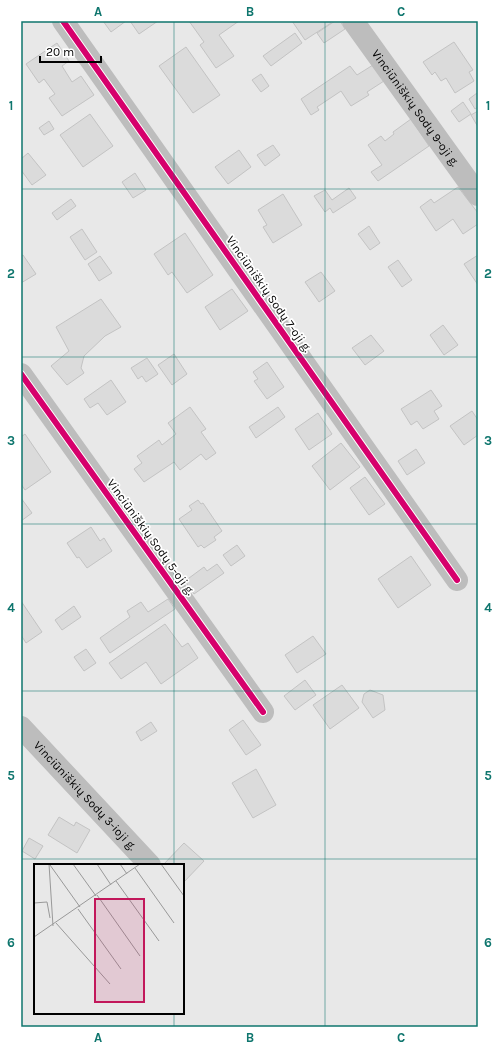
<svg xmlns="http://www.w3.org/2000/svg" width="499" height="1048" viewBox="0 0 499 1048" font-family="Karla,sans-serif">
	<rect width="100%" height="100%" fill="#fff"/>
	<path fill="#e8e8e8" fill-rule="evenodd" d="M21,21H478V1027H21ZM35,865H183V1013H35Z"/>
	<g fill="#dbdbdb" stroke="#c3c3c3">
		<polygon points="103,21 126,21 111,32"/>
		<polygon points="130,21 158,21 139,34"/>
		<polygon points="189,21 239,21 219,35 234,56 216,68 200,45 204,42"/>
		<polygon points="292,21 330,21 331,23 305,40"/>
		<polygon points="335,21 340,21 345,29 324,43 317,33"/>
		<polygon points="295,33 302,43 271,66 263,56"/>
		<polygon points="454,42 473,70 469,72 474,81 455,93 446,78 441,81 435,72 432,75 423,62"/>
		<polygon points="57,43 69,61 62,66 72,82 81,76 94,95 62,116 49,98 55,94 44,79 39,83 26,64"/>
		<polygon points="186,47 220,95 193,113 159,66"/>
		<polygon points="373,65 384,81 367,92 369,95 351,106 341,91 317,107 319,110 311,115 301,99 350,66 357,75"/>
		<polygon points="261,74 269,86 261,92 252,80"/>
		<polygon points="477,93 478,107 475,109 469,99"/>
		<polygon points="463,102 471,114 459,122 451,111"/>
		<polygon points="478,111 478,127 471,115"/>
		<polygon points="90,114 113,146 83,167 60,135"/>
		<polygon points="411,119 429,146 378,181 371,172 382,165 368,145 381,136 385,141 394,134 393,132"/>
		<polygon points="49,121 54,129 44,135 39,128"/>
		<polygon points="273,145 280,155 265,166 257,155"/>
		<polygon points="239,150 251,167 228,184 215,167"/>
		<polygon points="28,153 46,175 32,185 21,170 21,159"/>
		<polygon points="135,173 146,190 133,198 122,182"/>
		<polygon points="458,187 478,213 478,224 463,234 453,219 436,231 420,207 431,199 434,203"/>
		<polygon points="349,188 356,198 333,213 330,208 325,212 314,196 325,190 332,200"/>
		<polygon points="283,194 302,225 273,243 263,227 267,225 258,210"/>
		<polygon points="71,199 76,206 57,220 52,213"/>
		<polygon points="369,226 380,243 370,250 358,234"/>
		<polygon points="82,229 97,252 85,260 70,237"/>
		<polygon points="185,233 213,275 187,293 172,272 168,275 154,254"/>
		<polygon points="23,255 36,274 21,283 21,256"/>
		<polygon points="478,255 478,285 464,264"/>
		<polygon points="100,256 112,273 99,281 88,264"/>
		<polygon points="398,260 412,280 402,287 388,267"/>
		<polygon points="321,272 335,291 319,302 305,282"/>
		<polygon points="232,289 248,311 220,330 205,307"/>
		<polygon points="101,299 121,327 105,336 84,356 81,368 84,373 67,385 51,366 69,351 56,327"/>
		<polygon points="443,325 458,345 444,355 430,335"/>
		<polygon points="371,335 384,351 365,365 352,348"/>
		<polygon points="174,354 187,374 172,385 158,365"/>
		<polygon points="147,358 158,374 146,382 142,376 138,379 131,368"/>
		<polygon points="267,362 284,387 267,399 254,381 258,379 253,372"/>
		<polygon points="111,380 126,402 107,415 98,403 90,408 84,399"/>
		<polygon points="431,390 442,406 434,411 439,419 423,429 417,421 411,425 401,409"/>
		<polygon points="190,407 206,429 201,432 216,453 206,460 201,454 180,470 174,462 144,482 134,469 142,463 137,456 159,440 162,445 176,434 168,423"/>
		<polygon points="278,407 285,417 256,438 249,427"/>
		<polygon points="472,411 478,420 478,435 464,445 450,426"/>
		<polygon points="318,413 332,434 309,450 295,429"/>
		<polygon points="25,434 51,472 25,490 21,484 21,437"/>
		<polygon points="341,443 360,467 330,490 312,466"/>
		<polygon points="416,449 425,463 407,475 398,461"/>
		<polygon points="365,477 385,504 369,515 350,488"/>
		<polygon points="21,498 32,513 21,521"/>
		<polygon points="198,500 201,504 203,503 222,531 214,537 216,540 204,548 201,545 198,547 179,519 192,510 189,506"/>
		<polygon points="91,527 100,541 104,538 112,551 87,568 79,557 77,558 67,543"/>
		<polygon points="237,545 245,556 231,566 223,555"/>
		<polygon points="411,556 431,585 398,608 378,579"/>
		<polygon points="217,564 224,573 194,594 185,581 204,567 207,571"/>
		<polygon points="168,599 175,609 110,653 100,638 130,617 127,611 141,602 148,612"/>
		<polygon points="21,601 42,632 26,643 21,635"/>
		<polygon points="74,606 81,617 62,630 55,620"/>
		<polygon points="165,624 182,647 188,643 198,658 161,684 146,662 121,679 109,663"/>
		<polygon points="313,636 326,654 297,673 285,655"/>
		<polygon points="86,649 96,663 84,671 74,657"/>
		<polygon points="305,680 316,695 295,710 284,696"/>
		<polygon points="342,685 359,708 330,729 313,705"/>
		<polygon points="370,690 383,695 385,710 373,718 362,702 364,694"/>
		<polygon points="243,720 261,745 246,755 229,730"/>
		<polygon points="151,722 157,731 141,741 136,732"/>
		<polygon points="256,769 276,805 253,818 232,783"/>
		<polygon points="59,817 74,826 76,822 90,830 77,853 48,835"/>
		<polygon points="29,838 43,846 35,859 22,851"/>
		<polygon points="184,843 204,861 183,883 183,865 163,865"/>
	</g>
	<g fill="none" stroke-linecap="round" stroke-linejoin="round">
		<g stroke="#bdbdbd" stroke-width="22">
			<polyline points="63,21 457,580"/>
			<path id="s1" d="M353,21L478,195"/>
			<polyline points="21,374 263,712"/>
			<path id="s2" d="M21,727L150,865"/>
		</g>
		<defs>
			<g id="cycleway">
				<polyline points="63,21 457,580"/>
				<polyline points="21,374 263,712"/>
			</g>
		</defs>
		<use href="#cycleway" stroke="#fff" stroke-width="8"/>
		<use href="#cycleway" stroke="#d6006c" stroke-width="6"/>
	</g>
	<path fill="none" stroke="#0f766e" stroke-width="1" stroke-opacity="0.55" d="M174,21V865M325,21V1027M21,189H478M21,357H478M21,524H478M21,691H478M21,859H478M174,1013V1027"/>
	<g text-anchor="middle" stroke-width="3.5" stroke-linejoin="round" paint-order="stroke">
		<g font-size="12" fill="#000" stroke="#fff">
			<text dy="4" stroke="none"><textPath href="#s1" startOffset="107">Vinciūniškių Sodų 9-oji g.</textPath></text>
			<text transform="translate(269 294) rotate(55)" y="4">Vinciūniškių Sodų 7-oji g.</text>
			<text transform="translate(151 537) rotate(54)" y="4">Vinciūniškių Sodų 5-oji g.</text>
			<text dy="4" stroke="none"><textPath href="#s2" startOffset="94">Vinciūniškių Sodų 3-ioji g.</textPath></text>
		</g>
	</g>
	<g transform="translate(34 864)">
		<rect width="150" height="150" fill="#fff"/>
		<path d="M0,0H150V150H0Z" fill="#e8e8e8"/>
		<path fill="none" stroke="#999" stroke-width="1" d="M15,0L19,62M39,0L62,32M63,0L77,21M86,0L93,10M127,0L150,32M16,1L46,43M101,4L140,59M82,17L125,77M63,31L106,92M0,39L13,38L16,54M44,45L87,105M22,59L76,120M0,73L106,0"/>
		<path fill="#c2185b" fill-opacity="0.15" stroke="#c2185b" stroke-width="2" d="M61,35H110V138H61Z"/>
		<rect width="150" height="150" fill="none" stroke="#000" stroke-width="2"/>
	</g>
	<rect width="499" height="1048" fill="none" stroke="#ffffff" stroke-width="44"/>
	<path d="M40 56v6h61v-6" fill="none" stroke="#000000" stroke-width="2"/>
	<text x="46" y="56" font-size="12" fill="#000000" stroke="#ffffff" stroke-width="3" paint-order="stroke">20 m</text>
	<rect x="22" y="22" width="455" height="1004" fill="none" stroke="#0f766e" stroke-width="1.5"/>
	<g font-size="13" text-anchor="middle" font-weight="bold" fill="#0f766e">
		<text x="98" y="16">A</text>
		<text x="250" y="16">B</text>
		<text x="401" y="16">C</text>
		<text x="11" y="110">1</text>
		<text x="488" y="110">1</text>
		<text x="11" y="278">2</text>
		<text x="488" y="278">2</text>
		<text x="11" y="445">3</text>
		<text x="488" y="445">3</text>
		<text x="11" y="612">4</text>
		<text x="488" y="612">4</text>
		<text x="11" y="780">5</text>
		<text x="488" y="780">5</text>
		<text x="11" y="947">6</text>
		<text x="488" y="947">6</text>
		<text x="98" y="1042">A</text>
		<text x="250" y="1042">B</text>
		<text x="401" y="1042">C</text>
	</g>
</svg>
